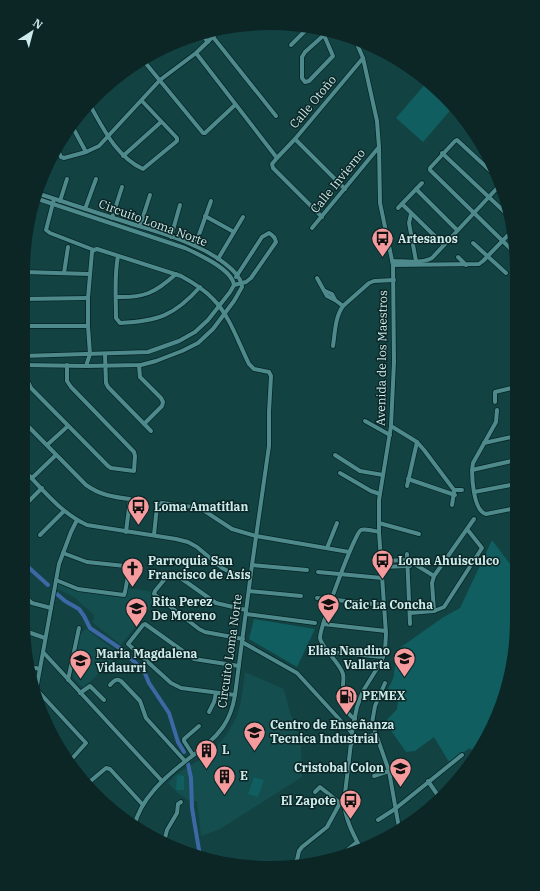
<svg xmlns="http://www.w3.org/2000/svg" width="540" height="891" viewBox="0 0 540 891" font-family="'IBM Plex Serif',serif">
	<rect width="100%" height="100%" fill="#134243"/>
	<g fill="#144e4f">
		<polygon points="58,583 78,591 126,597 127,588 149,591 157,599 121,645 92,622 94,619 94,615 74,597 57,589"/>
		<polygon points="86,629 120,654 83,688 73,677 80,634"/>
		<polygon points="245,672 284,689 290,713 296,725 301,745 302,777 220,829 201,836 197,801 189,801 178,793 168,783 177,774 202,758 217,746 227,734 236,718 241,702"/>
	</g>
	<g fill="#105e60">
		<polygon points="427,82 454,106 423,142 396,118"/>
		<path d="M492,540L516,572V621L512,624L516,637L504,701L477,756L470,748L449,762L434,737L415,751L406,752L385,722L397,709L398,702L394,700V695L387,691C389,686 394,679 394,674C395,663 396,662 402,653L397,650L442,618L460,608Z"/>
		<polygon points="254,619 315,629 297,667 249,639"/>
		<polygon points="177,775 184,776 184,790 176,790"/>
		<polygon points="254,777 264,780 258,797 248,794"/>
	</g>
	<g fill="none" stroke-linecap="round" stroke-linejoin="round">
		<g stroke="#3d68a6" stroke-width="4">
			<polyline points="29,224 35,213 34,200"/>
			<polyline points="23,550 27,566 48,585"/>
			<polyline points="57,594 65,601 79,609 84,616 90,628 121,649 144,671 149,683 169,713 178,742 184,752"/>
			<polyline points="188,764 191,778 192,808 200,856"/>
		</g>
		<defs>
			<g id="minor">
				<polyline points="324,35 305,52 302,57 302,78 305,82 309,81 333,56 324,35 324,30"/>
				<polyline points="203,36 208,42"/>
				<polyline points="213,37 276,116"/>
				<path d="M357,44L363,58L377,121L379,147L380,203L393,265L394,362L391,426L379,500V532L386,634L385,651L381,662L363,691L357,707L353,726L344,802C345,819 353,834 361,849"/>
				<polyline points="291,45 308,28"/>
				<polyline points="196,53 277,158"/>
				<polyline points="143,60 203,133 205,133 235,105"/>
				<path d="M91,107C104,130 117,157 143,169L177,141V138L142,101"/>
				<polyline points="72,126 86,152"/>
				<polyline points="472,133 473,131"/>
				<polyline points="295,139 345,189"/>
				<polyline points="57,148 61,157 64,158 86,152 99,146 160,80 196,53 222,28"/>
				<polyline points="442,153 510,217"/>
				<polyline points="123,156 161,122"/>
				<polyline points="496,176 457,140 455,141 430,168 430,170 516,254"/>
				<polyline points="416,189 457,230"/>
				<path d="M54,199L46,230L50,233L94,250L97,249L181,276C192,282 204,289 213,299C230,316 238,342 249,364L254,369L269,372L271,376L269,412V446L252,565L235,695C233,707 230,717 223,727C213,741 200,750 187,760C165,777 140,799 134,827"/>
				<polyline points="60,201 67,179"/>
				<polyline points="402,204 444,245"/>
				<polyline points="398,208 422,183"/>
				<polyline points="85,209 96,179"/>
				<polyline points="411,214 409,223 416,261"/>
				<polyline points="205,216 234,232"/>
				<polyline points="322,217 273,168 272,164 277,158 295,139 363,58"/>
				<polyline points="112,218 122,187"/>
				<polyline points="140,226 150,195"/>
				<polyline points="312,228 379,147"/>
				<polyline points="171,237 180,205"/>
				<polyline points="473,243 506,273"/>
				<polyline points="195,246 211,201"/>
				<path d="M118,256C114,276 116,297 116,318L120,323C158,321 174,316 200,287"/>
				<polyline points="458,257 466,265"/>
				<polyline points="218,259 243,217"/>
				<path d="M392,261C404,261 421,264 432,258L500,185"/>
				<polyline points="393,265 479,264 483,261 513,230"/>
				<polyline points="24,272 89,274"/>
				<polyline points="64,273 68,247"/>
				<polyline points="317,278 327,296 335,300 343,306"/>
				<path d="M234,285L246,282L251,278L276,242C275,237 273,235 269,233L262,237L236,277"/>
				<polyline points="325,291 332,294 335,300"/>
				<path d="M116,297C144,298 155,293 176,274"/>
				<polyline points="23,299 88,298"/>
				<polyline points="23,326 88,326"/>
				<path d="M333,346C335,333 335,317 343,306L369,283L374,281L394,280"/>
				<polyline points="105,354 106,383 108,387 151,431"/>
				<path d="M23,356L148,352L179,341L195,332L208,320L230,292L234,285C232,269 198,254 185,248L35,198"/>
				<path d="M23,365L86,366L141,365L156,361L182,351L198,343L213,329L234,301L242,287C241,270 209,252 195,246C173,235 147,229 123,221C94,212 65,202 36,193"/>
				<polyline points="27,365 27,380 31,388 108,466 111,468 134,471 135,456 134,452 71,387 67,381 67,365"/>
				<polyline points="139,365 140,377 161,398 163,402 162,406 144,424"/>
				<polyline points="86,366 90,354 88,326 88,298 92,252 94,250"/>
				<polyline points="495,402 495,392 516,387"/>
				<path d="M497,410L496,422L473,463C471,474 473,511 486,514L516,508"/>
				<polyline points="513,413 516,412"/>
				<path d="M23,421L86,485C100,495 113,497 130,499L126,532"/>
				<polyline points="365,421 390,435"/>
				<polyline points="391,426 417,442 424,450 454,490"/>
				<polyline points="484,443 516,436"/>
				<polyline points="47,445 68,426"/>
				<polyline points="335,455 360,471 383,475"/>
				<path d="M23,469C43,490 61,513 87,525L176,539L188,542L197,547L222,568L232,573L250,576"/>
				<polyline points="472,470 516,460"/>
				<polyline points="340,473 371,491 380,494"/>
				<polyline points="32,478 56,455"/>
				<polyline points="408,479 455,495"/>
				<polyline points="407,486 417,442"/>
				<polyline points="454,490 462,490"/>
				<polyline points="474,492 516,484"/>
				<polyline points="452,505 454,492"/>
				<polyline points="23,507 42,488"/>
				<polyline points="379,523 419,534"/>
				<polyline points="40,535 64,511"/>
				<polyline points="154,535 157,506 159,504 162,503 200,508 232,529 256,536 349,552"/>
				<polyline points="516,546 514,549 516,553"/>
				<polyline points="327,548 337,523"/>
				<polyline points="407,554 410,624"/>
				<polyline points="381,561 408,560 434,576"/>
				<polyline points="252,565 307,570"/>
				<polyline points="381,567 410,566"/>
				<polyline points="318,572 382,578"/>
				<polyline points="56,580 78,589 124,595 125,592 129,570 128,568 125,566 87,562 63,553"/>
				<polyline points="249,591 301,596"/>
				<polyline points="23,595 32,603 51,608"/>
				<polyline points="317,598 384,605"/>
				<polyline points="434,611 432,583 434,576 474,519"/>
				<polyline points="410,613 434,611 444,607 482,548 467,529"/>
				<polyline points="246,614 315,623"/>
				<polyline points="323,624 386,631"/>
				<polyline points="25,631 45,638"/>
				<polyline points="243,639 205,632 199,629 154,594 155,591 169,574 175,574 216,603 246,610"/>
				<polyline points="242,642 297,673 352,733"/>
				<polyline points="43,652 162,781"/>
				<polyline points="329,652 383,657"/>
				<polyline points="31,667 40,669"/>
				<polyline points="68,680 79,628"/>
				<polyline points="385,683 375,706 372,723 389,771 399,828"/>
				<path d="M110,685C114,681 115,678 121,681L140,701L146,718L185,761"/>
				<polyline points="37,690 86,743 69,762"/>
				<polyline points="80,693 90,686 104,700"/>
				<polyline points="235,695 181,688 171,683 128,644 143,625 145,624 194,659 239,666"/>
				<polyline points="35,696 59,564 71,532 77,520"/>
				<polyline points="209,712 214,702 216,693"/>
				<path d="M355,719C344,713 342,698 343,686C343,682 344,678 343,674C340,663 321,647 320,638C320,627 355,532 361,530C365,528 374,531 379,532"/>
				<polyline points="351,743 376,734"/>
				<polyline points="193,755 184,741 184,739 199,726"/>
				<polyline points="374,776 389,771"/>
				<polyline points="428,781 439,797"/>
				<polyline points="87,784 106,768 110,769 143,805"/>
				<polyline points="315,792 320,787 340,803"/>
				<polyline points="378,820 395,809 462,755"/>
				<polyline points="164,842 167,830 177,813 178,804 181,802"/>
				<polyline points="340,856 357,842"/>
				<polyline points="291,865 297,860 299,851 302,847 327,827 340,803 344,802"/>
			</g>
		</defs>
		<use href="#minor" stroke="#062627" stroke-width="5.5"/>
		<use href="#minor" stroke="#4e898b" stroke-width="4"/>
	</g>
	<defs>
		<symbol id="bus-pin" viewBox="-11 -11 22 30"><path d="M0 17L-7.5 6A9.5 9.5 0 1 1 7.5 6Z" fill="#f59b9e" stroke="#0c2626"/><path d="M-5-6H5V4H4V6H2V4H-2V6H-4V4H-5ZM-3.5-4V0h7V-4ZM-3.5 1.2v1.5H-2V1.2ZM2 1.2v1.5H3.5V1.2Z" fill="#111"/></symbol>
		<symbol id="church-pin" viewBox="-11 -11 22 30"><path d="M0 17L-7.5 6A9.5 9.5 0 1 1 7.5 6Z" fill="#f59b9e" stroke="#0c2626"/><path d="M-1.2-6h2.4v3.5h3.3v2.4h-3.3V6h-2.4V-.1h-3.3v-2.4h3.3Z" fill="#111"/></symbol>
		<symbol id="school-pin" viewBox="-11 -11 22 30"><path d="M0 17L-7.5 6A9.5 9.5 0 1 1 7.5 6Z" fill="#f59b9e" stroke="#0c2626"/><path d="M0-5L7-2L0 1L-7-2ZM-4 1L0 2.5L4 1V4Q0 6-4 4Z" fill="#111"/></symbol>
		<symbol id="fuel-pin" viewBox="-11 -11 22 30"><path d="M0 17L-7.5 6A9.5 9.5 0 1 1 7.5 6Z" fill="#f59b9e" stroke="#0c2626"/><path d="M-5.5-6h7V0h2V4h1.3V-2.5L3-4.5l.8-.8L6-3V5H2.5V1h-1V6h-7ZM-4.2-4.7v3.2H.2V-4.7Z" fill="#111"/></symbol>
		<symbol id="university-pin" viewBox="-11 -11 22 30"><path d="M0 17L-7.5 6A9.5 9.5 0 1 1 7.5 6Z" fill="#f59b9e" stroke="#0c2626"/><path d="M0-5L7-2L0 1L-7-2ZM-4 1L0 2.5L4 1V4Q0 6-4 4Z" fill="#111"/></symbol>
		<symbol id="building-pin" viewBox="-11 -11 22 30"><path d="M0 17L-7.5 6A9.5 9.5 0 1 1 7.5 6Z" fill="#f59b9e" stroke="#0c2626"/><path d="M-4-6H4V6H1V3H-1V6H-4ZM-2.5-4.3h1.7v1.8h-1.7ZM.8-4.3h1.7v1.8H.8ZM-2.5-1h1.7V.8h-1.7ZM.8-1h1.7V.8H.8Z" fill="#111"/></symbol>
	</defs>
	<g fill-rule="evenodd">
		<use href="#bus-pin" x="370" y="226" width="25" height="34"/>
		<use href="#bus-pin" x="126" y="494" width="25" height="34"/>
		<use href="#bus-pin" x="370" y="548" width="25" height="34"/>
		<use href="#church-pin" x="120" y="556" width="25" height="34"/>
		<use href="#school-pin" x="316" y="592" width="25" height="34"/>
		<use href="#school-pin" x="124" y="596" width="25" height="34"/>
		<use href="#school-pin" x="392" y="646" width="25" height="34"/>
		<use href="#school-pin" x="68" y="648" width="25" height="34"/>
		<use href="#fuel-pin" x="334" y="684" width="25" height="34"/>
		<use href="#university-pin" x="242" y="720" width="25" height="34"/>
		<use href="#building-pin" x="194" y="738" width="25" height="34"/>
		<use href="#school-pin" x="388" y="756" width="25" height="34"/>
		<use href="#building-pin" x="212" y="764" width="25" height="34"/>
		<use href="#bus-pin" x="338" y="788" width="25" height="34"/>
	</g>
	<g text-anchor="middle" stroke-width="3" stroke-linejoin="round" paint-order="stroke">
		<g font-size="12" fill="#cdebeb" stroke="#0c2626">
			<text transform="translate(313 102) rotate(-50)" y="4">Calle Otoño</text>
			<text transform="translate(338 181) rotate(-51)" y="4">Calle Invierno</text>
			<text transform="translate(153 223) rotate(20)" y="4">Circuito Loma Norte</text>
			<text transform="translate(382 358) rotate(-89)" y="4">Avenida de los Maestros</text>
			<text transform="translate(230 651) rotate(-82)" y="4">Circuito Loma Norte</text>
		</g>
		<g font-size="12" font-weight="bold" fill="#cdebeb" stroke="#0c2626" text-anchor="start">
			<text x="398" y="243">Artesanos</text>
			<text x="154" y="511">Loma Amatitlan</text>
			<text x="148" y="565">Parroquia San<tspan x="148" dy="14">Francisco de Asís</tspan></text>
			<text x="398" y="565">Loma Ahuisculco</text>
			<text x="152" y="606">Rita Perez<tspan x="152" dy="14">De Moreno</tspan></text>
			<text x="344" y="609">Caic La Concha</text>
			<text x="390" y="655" text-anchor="end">Elias Nandino<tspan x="390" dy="14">Vallarta</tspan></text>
			<text x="96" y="658">Maria Magdalena<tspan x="96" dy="14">Vidaurri</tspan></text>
			<text x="362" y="700">PEMEX</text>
			<text x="270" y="729">Centro de Enseñanza<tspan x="270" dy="14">Tecnica Industrial</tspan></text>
			<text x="222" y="754">L</text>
			<text x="384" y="772" text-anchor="end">Cristobal Colon</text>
			<text x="240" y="780">E</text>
			<text x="336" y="805" text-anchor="end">El Zapote</text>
		</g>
	</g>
	<path d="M0 0H540V891H0ZM270 30H270A240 240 0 0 1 510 270V621A240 240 0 0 1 270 861H270A240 240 0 0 1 30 621V270A240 240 0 0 1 270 30Z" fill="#0c2626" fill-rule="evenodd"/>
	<g transform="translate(32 32) rotate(36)" stroke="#0c2626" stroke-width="3" paint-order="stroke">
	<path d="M0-3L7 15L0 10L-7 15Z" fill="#cdebeb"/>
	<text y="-6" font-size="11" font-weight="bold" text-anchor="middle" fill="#cdebeb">N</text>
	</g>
</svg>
